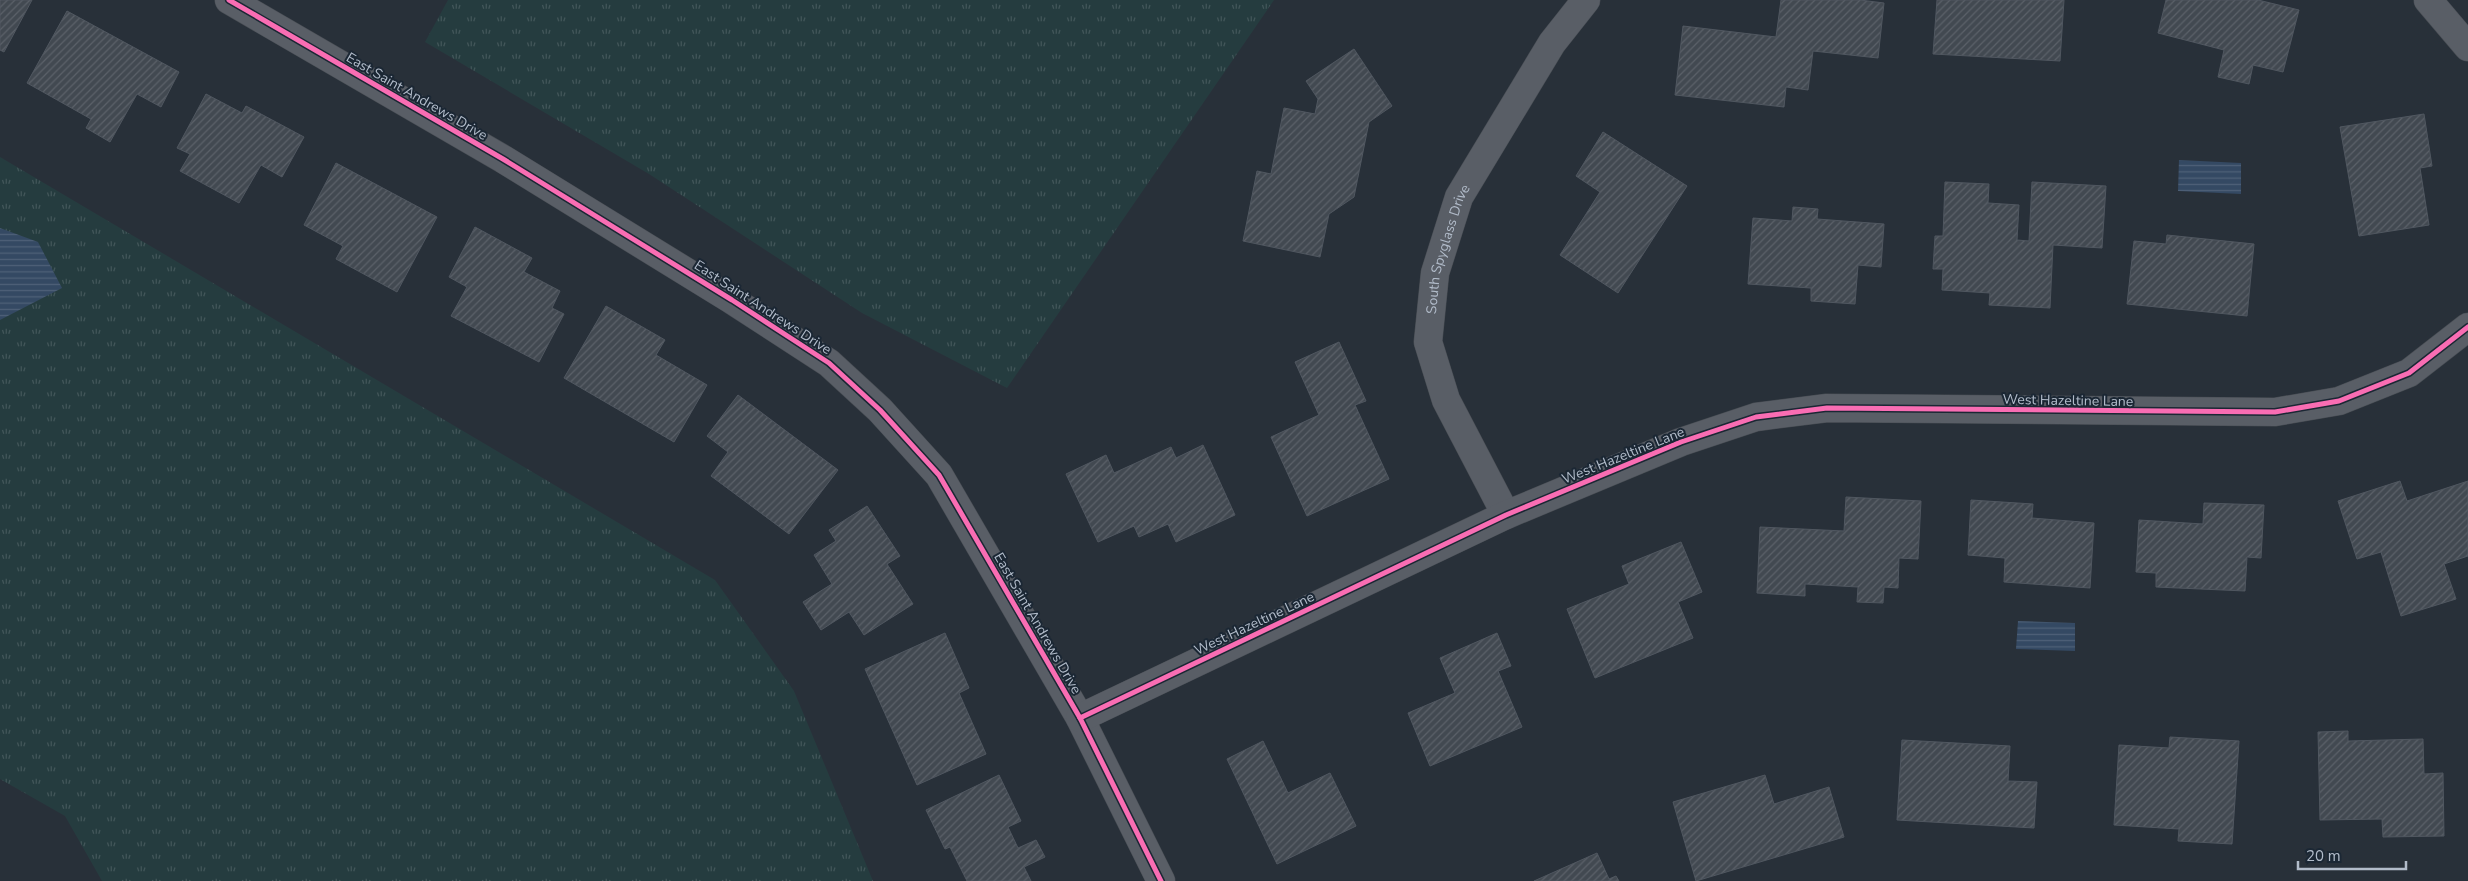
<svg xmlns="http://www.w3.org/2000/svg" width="2468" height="881" viewBox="0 0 2468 881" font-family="'Nunito Sans',sans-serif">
	<defs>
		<pattern id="grass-tufts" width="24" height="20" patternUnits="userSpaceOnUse" patternTransform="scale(1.25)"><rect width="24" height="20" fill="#253c3f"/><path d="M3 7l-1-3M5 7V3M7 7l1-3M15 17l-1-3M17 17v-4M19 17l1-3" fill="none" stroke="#425659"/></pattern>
		<pattern id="water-rules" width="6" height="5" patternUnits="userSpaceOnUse" patternTransform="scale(1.25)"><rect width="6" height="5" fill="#344963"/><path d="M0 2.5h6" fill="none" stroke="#4f6178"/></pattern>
		<pattern id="building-hatch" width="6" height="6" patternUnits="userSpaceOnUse" patternTransform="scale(1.25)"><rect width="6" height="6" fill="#424951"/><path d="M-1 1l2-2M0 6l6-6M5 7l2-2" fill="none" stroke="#5b6169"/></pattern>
	</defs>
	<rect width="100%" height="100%" fill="#283039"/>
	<g fill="url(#grass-tufts)">
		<polygon points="448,0 1274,0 1007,388 862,313 649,174 425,42"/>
		<polygon points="0,157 715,580 794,691 873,881 102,881 65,816 0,779"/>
	</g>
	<g fill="url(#water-rules)">
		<polygon points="2179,160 2241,163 2241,194 2178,191"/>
		<polygon points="0,228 38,242 62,288 0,320"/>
		<polygon points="2018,621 2075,623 2075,651 2016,649"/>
	</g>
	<g fill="url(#building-hatch)" stroke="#505760">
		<polygon points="0,0 32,0 4,52 0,50"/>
		<polygon points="1781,0 1860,0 1884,3 1878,58 1813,51 1808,90 1786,87 1784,107 1675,95 1683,26 1776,37"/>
		<polygon points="1937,0 2064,0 2060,61 1933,54"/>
		<polygon points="2166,0 2258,0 2299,10 2283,72 2253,65 2249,84 2218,77 2224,50 2158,33"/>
		<polygon points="67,11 179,72 161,107 137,94 110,142 86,128 91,119 27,83"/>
		<polygon points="1354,49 1392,106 1369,122 1354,197 1329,214 1320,257 1243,241 1257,171 1271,174 1284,108 1315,114 1318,99 1306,81"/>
		<polygon points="206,94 242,113 246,106 304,137 282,177 261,165 239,203 180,171 190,154 177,148"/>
		<polygon points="2424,114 2432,166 2420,168 2429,225 2359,236 2340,127"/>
		<polygon points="1603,132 1687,186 1618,293 1560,255 1600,192 1576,176"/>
		<polygon points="336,163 437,217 397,292 336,259 343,246 304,225"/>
		<polygon points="1945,182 1989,184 1988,203 2019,205 2017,240 2029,241 2032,182 2106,186 2102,248 2053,245 2050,308 1989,305 1990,293 1942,290 1943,269 1933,269 1935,236 1943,236"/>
		<polygon points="1793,207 1818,209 1817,219 1884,224 1881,267 1858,265 1855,304 1811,301 1811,288 1748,284 1753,218 1792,221"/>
		<polygon points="475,227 532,258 524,272 560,291 552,308 564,314 539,362 451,316 467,287 449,277"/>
		<polygon points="2167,235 2254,244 2247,316 2127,304 2134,241 2166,244"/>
		<polygon points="606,306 665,340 656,355 707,385 674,442 564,378"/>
		<polygon points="1339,342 1366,401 1355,405 1389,479 1307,516 1271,437 1319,415 1295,362"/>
		<polygon points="738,395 838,470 789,534 711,476 728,452 707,436"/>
		<polygon points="1203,445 1235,515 1176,542 1168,524 1139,537 1134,526 1098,542 1066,474 1106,455 1114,473 1171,447 1176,458"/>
		<polygon points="2400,481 2407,501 2468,481 2468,556 2444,564 2456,599 2401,616 2381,552 2357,559 2338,501"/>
		<polygon points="1846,497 1921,501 1918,559 1899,558 1898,588 1884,587 1883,603 1857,602 1858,587 1805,584 1805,596 1757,593 1760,527 1844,531"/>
		<polygon points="1971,500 2033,504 2032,518 2094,523 2090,588 2004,582 2005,558 1968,555"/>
		<polygon points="2204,503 2264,505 2261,558 2247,557 2245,591 2156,587 2156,573 2136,572 2139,520 2203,524"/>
		<polygon points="867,506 900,556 887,564 913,604 864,635 849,612 821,630 803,602 832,584 814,555 836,541 829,530"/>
		<polygon points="1681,542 1702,592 1678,602 1693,638 1595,678 1567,609 1629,584 1622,566"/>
		<polygon points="945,633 969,688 959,693 986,754 917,785 865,669"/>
		<polygon points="1497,633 1511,666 1498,671 1522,727 1430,766 1408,713 1455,693 1440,658"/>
		<polygon points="2348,731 2348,741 2423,739 2424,774 2443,773 2444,836 2383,837 2382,819 2320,820 2318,732"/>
		<polygon points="2170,737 2239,741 2232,844 2178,841 2179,829 2114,825 2119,745 2169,748"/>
		<polygon points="1902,740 2010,746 2008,781 2037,782 2034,828 1897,820"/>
		<polygon points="1263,741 1288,793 1330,773 1356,826 1277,864 1227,759"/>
		<polygon points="999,775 1021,821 1008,827 1018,848 1036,840 1045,857 1024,867 1031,881 967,881 950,847 945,849 926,810"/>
		<polygon points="1765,775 1774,804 1829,787 1844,837 1696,881 1673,802"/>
		<polygon points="1597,853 1609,879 1616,876 1619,881 1534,881"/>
	</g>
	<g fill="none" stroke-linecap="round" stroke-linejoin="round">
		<defs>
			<g id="minor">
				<polyline points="229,0 503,159 732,300 829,363 880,410 939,475 1080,718 1161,881"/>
				<polyline points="2428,0 2468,47"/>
				<path id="s1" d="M1506,515L1446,400L1428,342L1435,273L1459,197L1552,43L1586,0"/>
				<polyline points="1080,718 1506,515 1681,442 1756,417 1827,408 2275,412 2339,401 2409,373 2468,327"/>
			</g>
		</defs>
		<use href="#minor" stroke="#474c53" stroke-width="29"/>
		<use href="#minor" stroke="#595e66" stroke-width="28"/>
		<defs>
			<g id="cycleway">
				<polyline points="229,0 503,159 732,300 829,363 880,410 939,475 1080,718 1161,881"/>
				<polyline points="1080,718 1506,515 1681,442 1756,417 1827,408 2275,412 2339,401 2409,373 2468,327"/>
			</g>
		</defs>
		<use href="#cycleway" stroke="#1b2734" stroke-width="8"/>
		<use href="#cycleway" stroke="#f96db3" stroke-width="5"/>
	</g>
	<g text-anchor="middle" stroke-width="4" stroke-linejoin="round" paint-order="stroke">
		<g font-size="14" fill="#b2bcca" stroke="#1b2734">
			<text transform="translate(417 96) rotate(30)" y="5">East Saint Andrews Drive</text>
			<text dy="5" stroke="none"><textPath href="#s1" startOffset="286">South Spyglass Drive</textPath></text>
			<text transform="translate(763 307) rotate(33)" y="5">East Saint Andrews Drive</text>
			<text transform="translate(2068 400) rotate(1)" y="5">West Hazeltine Lane</text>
			<text transform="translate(1623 455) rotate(-22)" y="5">West Hazeltine Lane</text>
			<text transform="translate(1038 623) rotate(60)" y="5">East Saint Andrews Drive</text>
			<text transform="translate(1254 623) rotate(-25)" y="5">West Hazeltine Lane</text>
		</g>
	</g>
	<path d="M2298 861v8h108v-8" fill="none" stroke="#b2bcca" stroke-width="2.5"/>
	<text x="2306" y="861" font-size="15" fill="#b2bcca" stroke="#1b2734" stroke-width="4" paint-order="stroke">20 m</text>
</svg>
